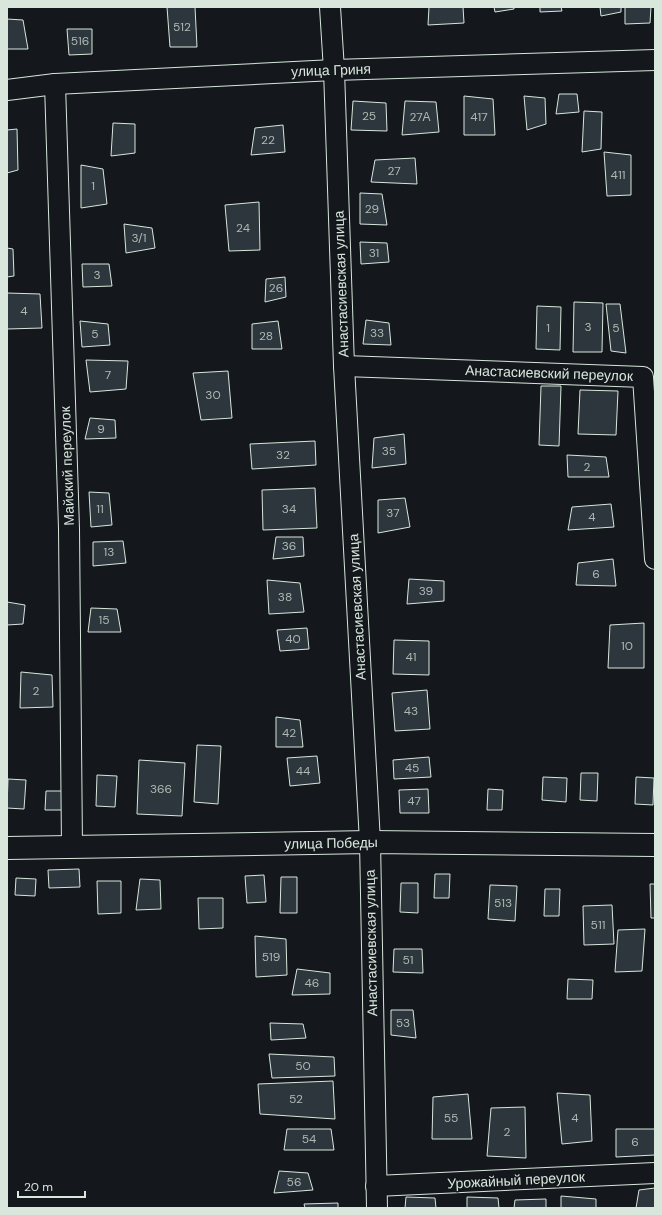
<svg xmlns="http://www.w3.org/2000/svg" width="662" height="1215" viewBox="0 0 662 1215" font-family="'DM Sans',sans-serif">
	<rect width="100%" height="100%" fill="#14181c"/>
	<g fill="#2c363c" stroke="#d8e6dc">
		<polygon points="167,7 195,7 197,47 170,47"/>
		<polygon points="429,7 463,7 464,23 428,25"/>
		<polygon points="494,7 514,7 514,9 495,12"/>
		<polygon points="540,7 561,7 562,11 540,12"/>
		<polygon points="600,7 621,7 621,12 601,16"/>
		<polygon points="625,7 651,7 650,23 625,24"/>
		<polygon points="7,19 23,20 28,49 7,49"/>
		<polygon points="67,29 92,29 92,54 69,55"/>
		<polygon points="559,94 577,94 579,112 556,114"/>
		<polygon points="464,96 493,99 495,135 464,135"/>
		<polygon points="524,96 545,98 546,124 527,130"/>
		<polygon points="353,101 386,103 387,131 351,130"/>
		<polygon points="405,101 436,102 439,132 402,135"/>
		<polygon points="584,111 602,112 601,149 582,152"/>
		<polygon points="113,123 135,124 135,153 111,156"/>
		<polygon points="283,125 285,152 251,155 255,128"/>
		<polygon points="17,129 18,170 7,173 7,130"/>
		<polygon points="604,152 631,155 631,195 607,196"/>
		<polygon points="415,158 417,184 371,182 375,160"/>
		<polygon points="81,165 103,169 107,204 81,208"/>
		<polygon points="360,193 382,194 387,225 360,224"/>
		<polygon points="259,202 260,250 229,251 225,205"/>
		<polygon points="124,224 152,228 155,248 126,253"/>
		<polygon points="360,242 387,243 389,262 361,264"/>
		<polygon points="7,248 13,249 14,276 7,277"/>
		<polygon points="82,264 109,264 112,286 83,287"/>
		<polygon points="285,277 286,297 265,302 266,279"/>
		<polygon points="7,293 40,294 42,328 7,329"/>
		<polygon points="574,302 603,303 602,352 573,352"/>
		<polygon points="606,304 620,304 626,353 611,351"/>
		<polygon points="537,306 561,307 560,350 536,349"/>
		<polygon points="366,320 389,323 391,345 363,344"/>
		<polygon points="80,321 108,324 110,345 82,347"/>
		<polygon points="278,321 282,349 252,349 252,324"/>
		<polygon points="86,360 128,361 126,389 90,392"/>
		<polygon points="228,371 232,418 201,420 193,373"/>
		<polygon points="541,386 561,386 559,446 539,445"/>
		<polygon points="580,390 618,391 616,435 578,434"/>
		<polygon points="90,418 115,420 116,438 85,439"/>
		<polygon points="404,434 406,464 372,468 374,438"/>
		<polygon points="315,441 316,465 252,469 250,444"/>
		<polygon points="567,455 606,457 609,477 568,477"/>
		<polygon points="315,488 317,528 263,530 262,490"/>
		<polygon points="89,492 109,493 112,525 91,527"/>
		<polygon points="405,498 410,527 378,533 378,500"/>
		<polygon points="611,504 614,527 568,530 572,507"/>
		<polygon points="276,537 303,537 304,556 273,559"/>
		<polygon points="123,541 126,563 93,566 93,542"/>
		<polygon points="613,559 616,586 576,585 578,563"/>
		<polygon points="409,579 444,581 444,601 407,604"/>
		<polygon points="267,580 300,583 304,612 269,614"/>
		<polygon points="7,602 25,605 23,624 7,625"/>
		<polygon points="91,608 117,609 121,632 88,632"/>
		<polygon points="644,623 644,668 608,668 610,625"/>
		<polygon points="307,628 309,649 280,651 277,630"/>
		<polygon points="394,640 429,641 429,675 393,674"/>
		<polygon points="21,672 52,675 53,707 20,708"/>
		<polygon points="427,690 430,729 395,731 392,693"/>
		<polygon points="276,717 300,720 303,747 276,747"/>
		<polygon points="197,745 221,746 218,804 194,802"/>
		<polygon points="317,756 320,783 290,786 287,758"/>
		<polygon points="429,757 431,777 394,779 393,760"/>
		<polygon points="139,760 185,763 182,816 137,814"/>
		<polygon points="581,773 598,773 597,801 580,800"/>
		<polygon points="97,775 117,776 115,807 96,806"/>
		<polygon points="543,777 567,778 566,802 542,800"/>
		<polygon points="636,777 654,778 653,805 635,804"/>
		<polygon points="8,779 26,780 24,809 7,808"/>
		<polygon points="428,789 429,813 400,813 399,790"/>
		<polygon points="488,789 503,790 502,810 487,810"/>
		<polygon points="46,791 66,791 66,810 45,810"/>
		<polygon points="79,869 80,887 49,888 48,870"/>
		<polygon points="435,874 450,874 449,898 434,898"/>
		<polygon points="264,875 266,902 247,903 245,876"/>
		<polygon points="281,877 297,877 297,913 280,913"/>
		<polygon points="16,878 36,879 35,896 15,895"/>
		<polygon points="140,879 160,880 161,909 136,910"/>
		<polygon points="97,881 121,881 121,913 98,914"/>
		<polygon points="401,883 418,883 418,913 400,912"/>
		<polygon points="650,884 655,884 655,918 651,918"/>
		<polygon points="490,885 517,886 515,921 488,919"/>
		<polygon points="545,889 560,889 559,916 544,916"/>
		<polygon points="198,898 223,898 223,928 199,929"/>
		<polygon points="612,905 614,944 584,945 583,906"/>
		<polygon points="645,929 642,971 615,972 618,930"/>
		<polygon points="255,936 286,939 287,975 256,977"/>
		<polygon points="394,949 422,949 423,973 393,972"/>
		<polygon points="297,969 330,973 330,994 292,995"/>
		<polygon points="568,979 593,980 592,999 567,999"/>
		<polygon points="391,1010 413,1010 416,1038 391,1035"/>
		<polygon points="270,1023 303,1024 306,1038 271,1040"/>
		<polygon points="269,1054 334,1057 335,1076 272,1078"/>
		<polygon points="333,1081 335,1119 260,1114 258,1084"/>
		<polygon points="557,1093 590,1095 592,1141 562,1144"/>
		<polygon points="468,1094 472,1139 432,1139 433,1097"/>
		<polygon points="525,1107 526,1158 487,1156 491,1108"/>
		<polygon points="287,1129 331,1129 334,1150 284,1150"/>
		<polygon points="616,1129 655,1129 655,1155 616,1157"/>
		<polygon points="279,1171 308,1173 313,1190 274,1193"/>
		<polygon points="655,1188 655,1208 636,1208 639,1190"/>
		<polygon points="561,1196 596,1199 596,1208 561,1208"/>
		<polygon points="406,1197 435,1198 436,1208 405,1208"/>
		<polygon points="467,1197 498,1198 499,1208 467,1208"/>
		<polygon points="546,1199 546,1208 514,1208 515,1200"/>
		<polygon points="338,1203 338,1208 305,1208 304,1204"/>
	</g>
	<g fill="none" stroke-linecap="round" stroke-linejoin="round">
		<defs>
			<g id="street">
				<polyline points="330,7 334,70 344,366 370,842 377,1208"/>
				<polyline points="55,84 69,529 72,847"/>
				<polyline points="7,90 55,84 334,70 655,60"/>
				<polyline points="344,366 643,377 655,559"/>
				<polyline points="376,1186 655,1173"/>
			</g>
			<polyline id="secondary" points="7,848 370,842 655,845"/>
		</defs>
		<use href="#street" stroke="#d8e6dc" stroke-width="22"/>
		<use href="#secondary" stroke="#d8e6dc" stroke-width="24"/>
		<use href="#street" stroke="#14181c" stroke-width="20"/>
		<use href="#secondary" stroke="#14181c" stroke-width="22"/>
	</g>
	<g text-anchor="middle" stroke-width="3" stroke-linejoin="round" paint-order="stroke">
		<g font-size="12" fill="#adbab4">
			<text x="182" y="31">512</text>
			<text x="80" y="45">516</text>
			<text x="369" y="120">25</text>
			<text x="420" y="121">27А</text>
			<text x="479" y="121">417</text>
			<text x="268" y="144">22</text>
			<text x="394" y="175">27</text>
			<text x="618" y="179">411</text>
			<text x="93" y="190">1</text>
			<text x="372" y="213">29</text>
			<text x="243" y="232">24</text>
			<text x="139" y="242">3/1</text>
			<text x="374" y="257">31</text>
			<text x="97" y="279">3</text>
			<text x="276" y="292">26</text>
			<text x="24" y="315">4</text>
			<text x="588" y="331">3</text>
			<text x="548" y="332">1</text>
			<text x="616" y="332">5</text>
			<text x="377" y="337">33</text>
			<text x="95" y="338">5</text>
			<text x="266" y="340">28</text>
			<text x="108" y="379">7</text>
			<text x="213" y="399">30</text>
			<text x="101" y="433">9</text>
			<text x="389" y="455">35</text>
			<text x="283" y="459">32</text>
			<text x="587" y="471">2</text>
			<text x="100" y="513">11</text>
			<text x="289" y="513">34</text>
			<text x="393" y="517">37</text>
			<text x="592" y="521">4</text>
			<text x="289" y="550">36</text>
			<text x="109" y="556">13</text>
			<text x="596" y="578">6</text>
			<text x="426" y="595">39</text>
			<text x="285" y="601">38</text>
			<text x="104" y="624">15</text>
			<text x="293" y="643">40</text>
			<text x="627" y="650">10</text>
			<text x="411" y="661">41</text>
			<text x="36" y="695">2</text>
			<text x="411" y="715">43</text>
			<text x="289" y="737">42</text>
			<text x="412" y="772">45</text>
			<text x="303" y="775">44</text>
			<text x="161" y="793">366</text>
			<text x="414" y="805">47</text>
			<text x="503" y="907">513</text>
			<text x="598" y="929">511</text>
			<text x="271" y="961">519</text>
			<text x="408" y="964">51</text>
			<text x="312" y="987">46</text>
			<text x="403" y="1027">53</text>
			<text x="303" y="1070">50</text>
			<text x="296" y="1103">52</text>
			<text x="451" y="1122">55</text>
			<text x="575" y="1122">4</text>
			<text x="507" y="1136">2</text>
			<text x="309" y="1143">54</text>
			<text x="635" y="1146">6</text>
			<text x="294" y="1186">56</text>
		</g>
		<g font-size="14" fill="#d8e6dc" stroke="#14181c">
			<text transform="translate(331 70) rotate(-2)" y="5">улица Гриня</text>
			<text transform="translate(341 284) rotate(-92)" y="5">Анастасиевская улица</text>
			<text transform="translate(549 373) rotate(2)" y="5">Анастасиевский переулок</text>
			<text transform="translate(67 466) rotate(-92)" y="5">Майский переулок</text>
			<text transform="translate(357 607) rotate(-93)" y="5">Анастасиевская улица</text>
			<text transform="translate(331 843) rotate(-1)" y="5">улица Победы</text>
			<text transform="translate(371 943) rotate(-91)" y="5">Анастасиевская улица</text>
			<text transform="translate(516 1180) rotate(-3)" y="5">Урожайный переулок</text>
		</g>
	</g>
	<rect width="662" height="1215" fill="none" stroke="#d8e6dc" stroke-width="16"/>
	<path d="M18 1191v6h67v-6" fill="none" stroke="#d8e6dc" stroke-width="2"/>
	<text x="24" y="1191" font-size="12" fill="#d8e6dc" stroke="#14181c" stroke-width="3" paint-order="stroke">20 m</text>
</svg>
